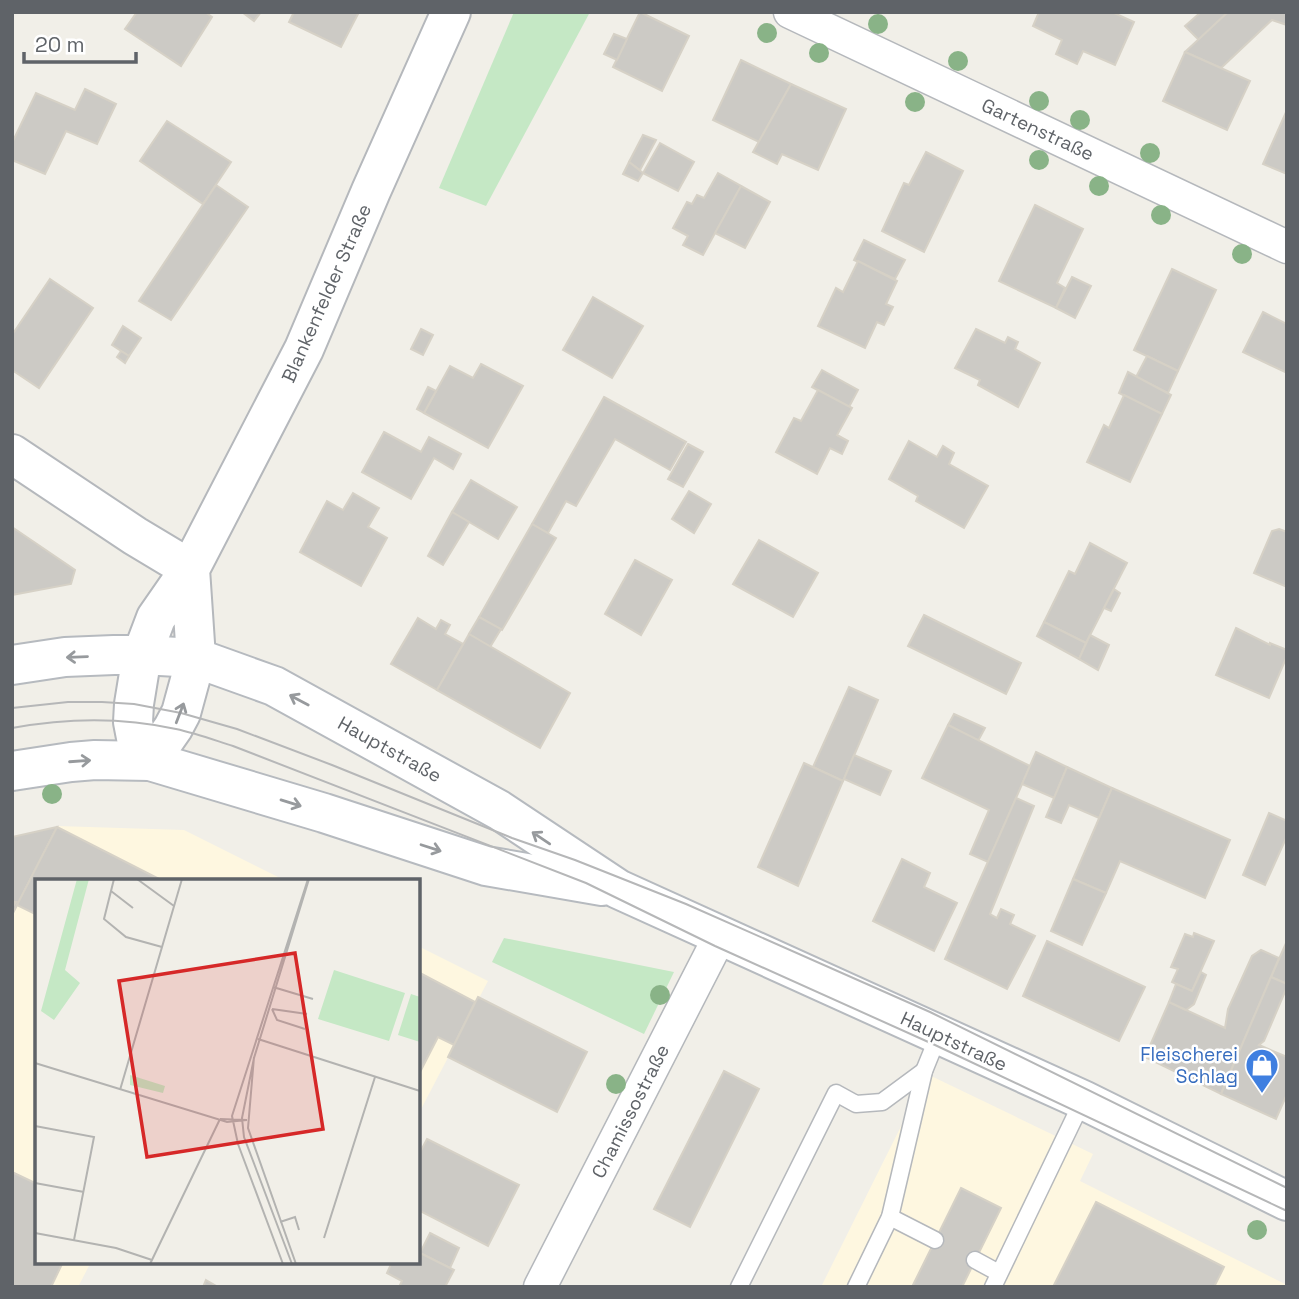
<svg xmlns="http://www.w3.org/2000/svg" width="1299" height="1299" viewBox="0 0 1299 1299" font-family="'Space Grotesk',sans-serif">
	<rect width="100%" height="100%" fill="#f1efe8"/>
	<g fill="#fef7e0">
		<polygon points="57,826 184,830 286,881 37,881 37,1262 91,1262 78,1287 12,1287 12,913"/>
		<polygon points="418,946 488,981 418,1115"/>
		<polygon points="927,1074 1093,1154 1080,1181 1287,1285 1287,1287 821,1287"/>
	</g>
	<g fill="#c5e8c5">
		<polygon points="514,12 590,12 486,206 439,188"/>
		<polygon points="504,938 674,972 644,1034 492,962"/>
	</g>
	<g fill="#cccac5" stroke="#d6d1c6" stroke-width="2">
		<polygon points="137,12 205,12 212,17 181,66 125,29"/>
		<polygon points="242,12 261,12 254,21"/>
		<polygon points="294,12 359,12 341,47 289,22"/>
		<polygon points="640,12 689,36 662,91 613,67"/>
		<polygon points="1039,12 1112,12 1134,22 1115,65 1083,51 1077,64 1056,54 1062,40 1033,26"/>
		<polygon points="1201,12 1228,12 1199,40 1185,26"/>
		<polygon points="1228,12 1287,12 1287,25 1272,20 1221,68 1185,52"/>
		<polygon points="614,34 627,39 617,60 604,54"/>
		<polygon points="1185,52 1250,81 1227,130 1163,101"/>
		<polygon points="741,60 791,84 759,142 713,120"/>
		<polygon points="791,84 846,109 818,170 782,154 777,164 753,152"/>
		<polygon points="85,89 116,104 97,144 66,131 45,174 12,160 12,143 36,93 75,110"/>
		<polygon points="1287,110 1287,174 1263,164"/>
		<polygon points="167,121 231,162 203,204 140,161"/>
		<polygon points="643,135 656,140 640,170 629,162"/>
		<polygon points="660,143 694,162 678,191 643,173"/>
		<polygon points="926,152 963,171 924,252 882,231 904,183 909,185"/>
		<polygon points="629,162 643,173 638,181 623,174"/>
		<polygon points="718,173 741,186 703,255 683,245 688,236 673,228 687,202 692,204 697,195 704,198"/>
		<polygon points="216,185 248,207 171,320 139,301"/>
		<polygon points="741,186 770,202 745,248 715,233"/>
		<polygon points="1035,205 1083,229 1057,283 1065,288 1056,308 999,281"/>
		<polygon points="864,240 905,260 895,279 854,260"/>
		<polygon points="858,261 897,281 886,304 893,307 884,325 877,322 865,348 818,326 836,288 843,292"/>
		<polygon points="1172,269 1216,290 1178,371 1134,350"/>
		<polygon points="1072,277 1091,286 1075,318 1056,308"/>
		<polygon points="50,279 93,308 39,388 12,370 12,335"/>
		<polygon points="593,297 643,326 612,378 563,350"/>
		<polygon points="1263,312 1287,324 1287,373 1243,352"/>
		<polygon points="123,326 141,338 129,356 112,345"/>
		<polygon points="421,329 433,335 423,355 411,349"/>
		<polygon points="976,329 1005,343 1008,337 1018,342 1015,349 1040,363 1018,407 978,385 980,380 955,368"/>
		<polygon points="121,351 129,356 125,363 117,357"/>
		<polygon points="1147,356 1178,371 1168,393 1136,377"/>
		<polygon points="481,364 523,386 488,448 424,413 450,366 473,378"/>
		<polygon points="822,370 858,390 849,407 812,387"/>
		<polygon points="1128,372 1171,395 1162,414 1119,393"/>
		<polygon points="428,387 436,391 424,413 417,409"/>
		<polygon points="818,390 852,408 837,435 848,441 842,454 830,448 817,474 776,452 794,418 801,421"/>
		<polygon points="1124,395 1162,414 1130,482 1087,462 1104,425 1109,428"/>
		<polygon points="604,397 686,442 670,470 615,439 576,506 566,501 548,533 532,524"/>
		<polygon points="384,432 421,452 429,437 461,454 453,469 434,458 411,499 362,472"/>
		<polygon points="909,441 937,457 943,446 954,453 949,464 988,486 964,528 916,501 918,496 889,479"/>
		<polygon points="688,444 703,452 683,487 668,479"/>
		<polygon points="471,480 517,507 498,539 452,512"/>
		<polygon points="689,491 711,504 694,533 672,519"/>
		<polygon points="353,493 379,508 368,527 387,538 361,586 300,552 327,501 343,510"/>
		<polygon points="452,512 469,522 443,565 428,556"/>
		<polygon points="532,524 556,538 502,630 479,617"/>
		<polygon points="12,527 75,570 71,584 12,595"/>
		<polygon points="1279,529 1287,532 1287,587 1254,573 1272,531"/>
		<polygon points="759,540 818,573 793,617 733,584"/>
		<polygon points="1090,543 1127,563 1086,643 1044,622 1069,571 1075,574"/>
		<polygon points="635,560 672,580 641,635 605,614"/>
		<polygon points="1114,589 1120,593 1111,611 1104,608"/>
		<polygon points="924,615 1021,663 1006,694 908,646"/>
		<polygon points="479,617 501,629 490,647 469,634"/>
		<polygon points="418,618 436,629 441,620 450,625 445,634 463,644 437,690 391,664"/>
		<polygon points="1044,622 1086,643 1079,659 1037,636"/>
		<polygon points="1236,628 1270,645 1270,643 1287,650 1287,656 1269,698 1216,675"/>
		<polygon points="469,634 570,693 540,748 437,690"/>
		<polygon points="1090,635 1109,645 1098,670 1079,659"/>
		<polygon points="849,687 878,700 843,781 813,767"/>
		<polygon points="954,714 985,728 978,741 948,725"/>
		<polygon points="948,725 1030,766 988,862 970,854 989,810 922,778"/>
		<polygon points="1036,752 1067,767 1054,798 1022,784"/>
		<polygon points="854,755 891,771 880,795 844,779"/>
		<polygon points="804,763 843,781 798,886 758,867"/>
		<polygon points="1067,767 1112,788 1099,818 1069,805 1061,823 1046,817"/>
		<polygon points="1112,788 1230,840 1205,898 1120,861 1106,893 1073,879"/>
		<polygon points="1016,798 1034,806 990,914 997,918 1001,909 1014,915 1010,924 1035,936 1007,989 945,959"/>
		<polygon points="1269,813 1287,821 1287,836 1265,885 1243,875"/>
		<polygon points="57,827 13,913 12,912 12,908 16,902 12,902 12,837"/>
		<polygon points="57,827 163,881 37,881 37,915 17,905"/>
		<polygon points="902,859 930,873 924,887 957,903 934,951 873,921"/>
		<polygon points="1073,879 1106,893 1082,945 1051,931"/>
		<polygon points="1194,933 1214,941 1192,991 1172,982 1178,969 1171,967 1185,934 1193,937"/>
		<polygon points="1047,941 1145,987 1119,1041 1023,996"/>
		<polygon points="1287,941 1287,984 1271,977"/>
		<polygon points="1261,950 1279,958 1221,1094 1145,1057 1169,1002 1225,1028 1228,1009 1252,956"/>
		<polygon points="418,972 475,1002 454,1045 438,1037 418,1076"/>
		<polygon points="1201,972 1206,975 1194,1004 1186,1010 1169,1002 1176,984 1192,991"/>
		<polygon points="1271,977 1287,984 1287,987 1264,1041 1259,1045 1287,1057 1287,1094 1276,1119 1221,1094"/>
		<polygon points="478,997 587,1052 557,1112 448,1057"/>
		<polygon points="724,1071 759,1089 690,1227 654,1209"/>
		<polygon points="427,1139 519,1185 488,1246 418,1210 418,1156"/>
		<polygon points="12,1172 37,1184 37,1262 63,1262 51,1287 12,1287"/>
		<polygon points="961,1188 1001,1208 962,1287 912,1287"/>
		<polygon points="1096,1202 1224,1267 1214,1287 1053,1287"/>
		<polygon points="430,1233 459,1248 450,1268 420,1253"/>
		<polygon points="418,1252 454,1270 445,1287 399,1287 402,1281 387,1273 392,1262 418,1262"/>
		<polygon points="206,1280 218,1287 203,1287"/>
	</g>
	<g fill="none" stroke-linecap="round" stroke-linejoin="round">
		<defs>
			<g id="service">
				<polyline points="890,1217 935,1240"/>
				<polyline points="975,1260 999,1273"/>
				<polyline points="739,1287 836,1093 856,1104 882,1102 924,1071"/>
				<polyline points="856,1287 890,1217 924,1071 939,1034"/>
				<polyline points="993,1287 1083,1100"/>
			</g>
			<g id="minor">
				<polyline points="790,12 1287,247"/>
				<polyline points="540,1287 720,936"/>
			</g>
			<g id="tertiary">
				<polyline points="12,454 135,536 190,569"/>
				<polyline points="190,569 196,658 181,713 173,728 150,761 138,748 133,722 134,704 142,655 156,618 190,569 304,349 371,191 451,12"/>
			</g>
			<g id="secondary">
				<polyline points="12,665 65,657 114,655 142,655 196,658 274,686 499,810 618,889 1083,1100 1287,1201"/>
				<polyline points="12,771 71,762 95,760 150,761 324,813 486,866 602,886"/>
			</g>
		</defs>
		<use href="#service" stroke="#b5b8bc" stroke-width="19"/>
		<use href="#minor" stroke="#b5b8bc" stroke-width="35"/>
		<use href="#tertiary" stroke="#b5b8bc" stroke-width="42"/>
		<use href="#secondary" stroke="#b6babf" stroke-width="42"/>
		<use href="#service" stroke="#fff" stroke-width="16"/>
		<use href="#minor" stroke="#fff" stroke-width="32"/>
		<use href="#tertiary" stroke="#fff" stroke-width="38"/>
		<use href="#secondary" stroke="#fff" stroke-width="38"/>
		<g stroke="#b6b7b8" stroke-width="2">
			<polyline points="12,708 68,702 102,702 134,704 181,713 237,729 332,765 512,838 575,860 686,904 930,1012 1287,1188"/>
			<path d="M12,728C66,718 122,717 176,729C195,733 214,740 233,746L586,883L715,946L935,1045L1287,1211"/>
		</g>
	</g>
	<g fill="#89b387">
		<circle cx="878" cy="24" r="10"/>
		<circle cx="767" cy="33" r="10"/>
		<circle cx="819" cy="53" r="10"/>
		<circle cx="958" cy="61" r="10"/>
		<circle cx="1039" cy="101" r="10"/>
		<circle cx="915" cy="102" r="10"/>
		<circle cx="1080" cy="120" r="10"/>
		<circle cx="1150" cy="153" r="10"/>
		<circle cx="1039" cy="160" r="10"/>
		<circle cx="1099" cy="186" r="10"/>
		<circle cx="1161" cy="215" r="10"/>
		<circle cx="1242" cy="254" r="10"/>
		<circle cx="52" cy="794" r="10"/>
		<circle cx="660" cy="995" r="10"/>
		<circle cx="616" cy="1084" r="10"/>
		<circle cx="1257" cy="1230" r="10"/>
	</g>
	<defs><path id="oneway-shaft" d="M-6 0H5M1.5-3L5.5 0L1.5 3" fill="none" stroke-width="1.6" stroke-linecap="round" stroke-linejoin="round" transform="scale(1.75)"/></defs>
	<g stroke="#979a9d">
		<use href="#oneway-shaft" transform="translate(77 657) rotate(178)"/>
		<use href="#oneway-shaft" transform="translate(299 700) rotate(-152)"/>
		<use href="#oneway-shaft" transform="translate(180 713) rotate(-69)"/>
		<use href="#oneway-shaft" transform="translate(80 761) rotate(-4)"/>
		<use href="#oneway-shaft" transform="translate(291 803) rotate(17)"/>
		<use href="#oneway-shaft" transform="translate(541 838) rotate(-146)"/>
		<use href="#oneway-shaft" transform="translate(431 848) rotate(18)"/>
	</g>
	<defs>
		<symbol id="shop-pin" viewBox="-11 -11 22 30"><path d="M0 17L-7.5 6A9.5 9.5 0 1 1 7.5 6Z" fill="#3f7fe0" stroke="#fff"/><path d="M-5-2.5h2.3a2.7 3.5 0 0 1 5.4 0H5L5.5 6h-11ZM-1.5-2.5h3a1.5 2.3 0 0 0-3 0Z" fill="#fff"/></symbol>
	</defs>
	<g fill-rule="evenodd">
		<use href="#shop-pin" x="1243" y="1046" width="38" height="52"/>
	</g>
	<g text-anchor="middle" stroke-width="5" stroke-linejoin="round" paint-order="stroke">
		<g font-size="19" fill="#5f6368" stroke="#fff">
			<text transform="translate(1038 129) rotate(25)" y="7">Gartenstraße</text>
			<text transform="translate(326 293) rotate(-66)" y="7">Blankenfelder Straße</text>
			<text transform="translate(390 749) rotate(29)" y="7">Hauptstraße</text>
			<text transform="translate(954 1041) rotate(25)" y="7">Hauptstraße</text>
			<text transform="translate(630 1111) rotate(-63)" y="7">Chamissostraße</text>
		</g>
		<g font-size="19" fill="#366cbe" stroke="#fff" text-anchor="end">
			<text x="1238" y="1061">Fleischerei<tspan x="1238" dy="22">Schlag</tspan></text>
		</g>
	</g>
	<g transform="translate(35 879)">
		<rect width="385" height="385" fill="#f1efe8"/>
		<path d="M42,0H54L30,91L45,104L19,141L6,132ZM299,91L370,114L354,162L283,140ZM376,115L385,118V163L363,156ZM95,196L130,207L128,214L95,206Z" fill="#c5e8c5"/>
		<path fill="none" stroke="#b3b3b1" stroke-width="2" d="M79,0L69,40L91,58L127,68M102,0L139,27M76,12L98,29M238,108L278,120M237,130L242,141L270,150M237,130L272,135M223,160L385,212M219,178L213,249L261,385M0,184L192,243L212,241M85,211L147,0M185,240L212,241M0,247L59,258L39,361M0,304L49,313M245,343L260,338L264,351M0,354L81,369L117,381M289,359L340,198M115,385L185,240M248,385L203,265L197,237L273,0M257,385L209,258L207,239L219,179L274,0"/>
		<path fill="#d62828" fill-opacity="0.15" stroke="#d62828" stroke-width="3.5" d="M260,74L288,250L112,278L84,102Z"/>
		<rect width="385" height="385" fill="none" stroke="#5f6368" stroke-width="3.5"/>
	</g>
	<rect width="1299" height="1299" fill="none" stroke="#5f6368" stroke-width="28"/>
	<path d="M24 52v10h112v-10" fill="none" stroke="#5f6368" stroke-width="3.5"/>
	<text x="35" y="52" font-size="21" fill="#5f6368" stroke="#ffffff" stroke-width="5" paint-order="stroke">20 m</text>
</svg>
